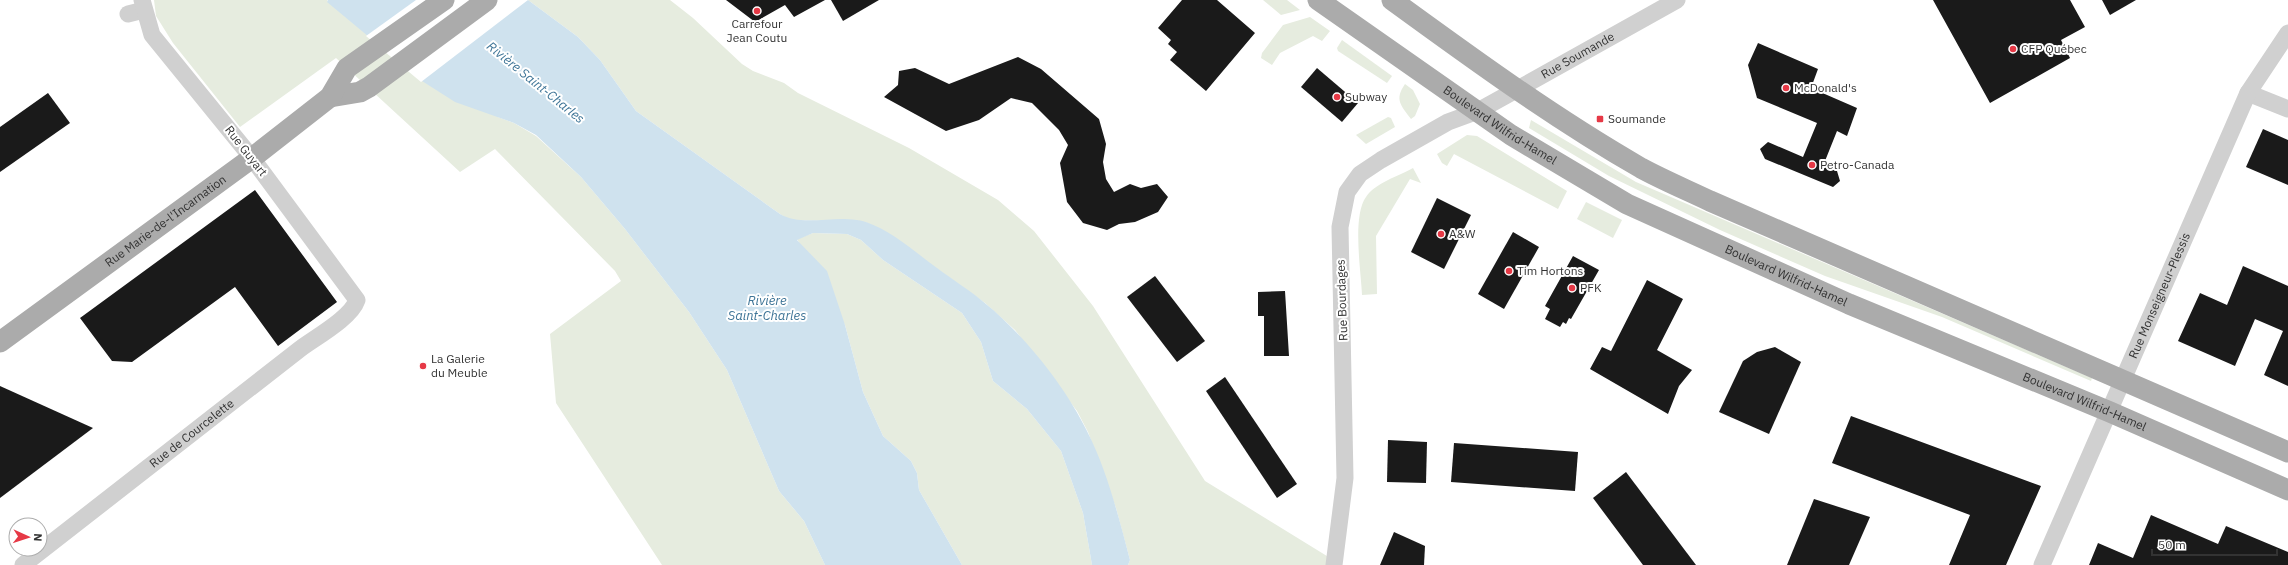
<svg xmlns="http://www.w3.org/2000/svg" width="2288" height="565" viewBox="0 0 2288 565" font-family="'IBM Plex Sans',sans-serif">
	<rect width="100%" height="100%" fill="#fff"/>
	<g fill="#e6ecdf">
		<polygon points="154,0 328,0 327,1 498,117 514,123 536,136 581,177 625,229 689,312 727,370 779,491 804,521 825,565 662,565 556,403 550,334 621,281 615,271 495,149 460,172 336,58 240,127 173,43 156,16"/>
		<polygon points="528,0 670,0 693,18 742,64 753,71 784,83 798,93 909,148 998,200 1034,231 1093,306 1205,481 1335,561 1334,565 1128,565 1130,560 1116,508 1088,432 1077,411 1015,330 985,303 884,231 865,222 789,220 780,214 636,111 600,60 578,37"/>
		<polygon points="1263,0 1287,0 1300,10 1281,15"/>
		<polygon points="1310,17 1330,31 1322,41 1313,36 1280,53 1272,65 1261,58 1262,53 1283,25"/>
		<polygon points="1342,40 1392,76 1387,83 1338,51 1337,48"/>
		<path d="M1405,84L1413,90L1420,104L1415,116L1411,119C1401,105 1394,100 1405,84Z"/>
		<polygon points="1388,117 1391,118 1395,127 1366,144 1356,135"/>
		<polygon points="1531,120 1636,182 2092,378 2091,381 1942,317 1825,276 1720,230 1609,176 1529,128"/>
		<polygon points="1467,135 1477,136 1567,191 1558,209 1454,154 1447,166 1442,163 1437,154"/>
		<path d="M1413,168L1421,183L1410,179L1376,236L1377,294L1362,295C1361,271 1352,216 1366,197C1375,183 1399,176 1413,168Z"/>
		<polygon points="1586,202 1622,220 1613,238 1577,219"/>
		<polygon points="813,233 847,234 861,240 883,260 962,313 981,342 993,381 1027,409 1061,451 1083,513 1092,565 962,565 919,490 917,473 911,461 883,436 863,392 845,325 797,239"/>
	</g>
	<path fill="#cfe2ee" d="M328,0H528L578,37L600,60L636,111L780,214C803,228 839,213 866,222C892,231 915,252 937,268C953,280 971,291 986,304C1025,336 1065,386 1087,431C1107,470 1119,518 1130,560L1128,565H1092L1083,513L1061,451L1027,409L993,381L981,342L962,313L883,260L861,240L847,234L813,233L797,240L827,271L845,325L863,392L883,436L911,461L917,473L919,490L962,565H825L804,521L779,491L727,370L689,312L625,229L581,177L536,135L514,123L455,102L422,81L327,2Z"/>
	<polygon fill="#fff" points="416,0 528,0 421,82 366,36"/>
	<g fill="#1a1a1a">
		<polygon points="726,0 825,0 794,17 785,5 755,22"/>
		<polygon points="831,0 879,0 843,21"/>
		<polygon points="1182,0 1217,0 1255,33 1206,91 1170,60 1177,52 1168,44 1171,40 1158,28"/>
		<polygon points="1933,0 2070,0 2085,27 2061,40 2070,58 1990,103"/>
		<polygon points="2102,0 2136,0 2110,15"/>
		<polygon points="1758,43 1818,69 1811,88 1857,108 1847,136 1837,131 1823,166 1837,171 1840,181 1833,187 1765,159 1760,149 1768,142 1803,157 1817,123 1757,98 1748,65"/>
		<polygon points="1018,57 1041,69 1099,119 1106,144 1103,162 1106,179 1114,192 1130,184 1141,188 1157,184 1168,197 1158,212 1135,222 1119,224 1107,230 1083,223 1067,202 1060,163 1068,145 1059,130 1032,103 1011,98 979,120 946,131 884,97 898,85 899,71 915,68 949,84"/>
		<polygon points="1317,68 1358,103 1342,122 1301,87"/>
		<polygon points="48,93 70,123 0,172 0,127"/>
		<polygon points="2263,129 2288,140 2288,185 2246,167"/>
		<polygon points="255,190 337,302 278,346 235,287 132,362 112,361 80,318"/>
		<polygon points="1437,198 1471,215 1444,269 1411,252"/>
		<polygon points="1513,232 1539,247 1504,309 1478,294"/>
		<polygon points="1573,256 1599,270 1571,319 1569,318 1566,324 1563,322 1560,327 1545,319 1550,309 1545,306"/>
		<polygon points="2243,266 2288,286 2288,386 2264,375 2283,331 2255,319 2235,366 2178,341 2200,293 2227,305"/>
		<polygon points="1155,276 1205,341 1177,362 1127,297"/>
		<polygon points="1647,280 1683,299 1657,350 1692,370 1679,386 1668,414 1590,369 1602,347 1611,351"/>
		<polygon points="1285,291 1289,356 1264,356 1264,316 1258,316 1258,292"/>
		<polygon points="1775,347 1801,362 1769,434 1719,412 1743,361 1757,352"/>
		<polygon points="1225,377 1297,484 1277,498 1206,391"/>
		<polygon points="0,386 93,428 0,498"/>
		<polygon points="1851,416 2041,486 2006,565 1949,565 1970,515 1832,463"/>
		<polygon points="1388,440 1427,442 1426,483 1387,482"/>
		<polygon points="1454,443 1578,452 1575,491 1451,482"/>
		<polygon points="1626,472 1696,565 1643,565 1593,498"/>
		<polygon points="1814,499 1870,517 1849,565 1787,565"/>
		<polygon points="2151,515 2218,544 2226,526 2288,552 2288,565 2089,565 2098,543 2133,558"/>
		<polygon points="1394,532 1425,546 1424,565 1380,565"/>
	</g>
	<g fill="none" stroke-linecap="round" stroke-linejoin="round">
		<g stroke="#d0d0d0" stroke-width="17">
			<polyline points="128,14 144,10"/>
			<polyline points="2248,93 2288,109"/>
			<path id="s1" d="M23,565L300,349C316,337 351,318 357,300L252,158L152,35L142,0"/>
			<path id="s2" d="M1334,565L1345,478L1340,227L1347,192L1360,174L1381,160L1448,122L1478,111L1516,90L1677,0"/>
			<path id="s3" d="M2042,565L2248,93L2288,33"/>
		</g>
		<g stroke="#ababab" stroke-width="21">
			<path id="s4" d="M1318,0L1511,135L1627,204L1849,304L2110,412L2288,490"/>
			<path d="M1392,0C1473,59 1554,118 1641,168C1663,180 1687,190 1710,201L2288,452"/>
			<polyline points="330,97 360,92 369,87 487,0"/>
			<path id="s5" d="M0,342L252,158L330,97L347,68L444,0"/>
		</g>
	</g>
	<g fill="#e63946" stroke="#fff" stroke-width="1.5">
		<circle cx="757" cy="11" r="4"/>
		<circle cx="2013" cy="49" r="4"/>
		<circle cx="1786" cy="88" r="4"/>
		<circle cx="1337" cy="97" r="4"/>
		<rect x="1596" y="115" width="8" height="8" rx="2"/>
		<circle cx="1812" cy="165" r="4"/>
		<circle cx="1441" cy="234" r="4"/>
		<circle cx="1509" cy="271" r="4"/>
		<circle cx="1572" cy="288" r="4"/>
		<circle cx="423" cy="366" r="4"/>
	</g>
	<g text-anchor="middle" stroke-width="4" stroke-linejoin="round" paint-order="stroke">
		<g font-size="12" fill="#333" stroke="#fff" text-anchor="start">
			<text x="757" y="28" text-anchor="middle">Carrefour<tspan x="757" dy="14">Jean Coutu</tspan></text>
			<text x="2021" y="53">CFP Québec</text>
			<text x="1794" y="92">McDonald's</text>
			<text x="1345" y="101">Subway</text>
			<text x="1608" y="123">Soumande</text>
			<text x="1820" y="169">Petro-Canada</text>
			<text x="1449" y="238">A&amp;W</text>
			<text x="1517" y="275">Tim Hortons</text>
			<text x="1580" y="292">PFK</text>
			<text x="431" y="363">La Galerie<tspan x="431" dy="14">du Meuble</tspan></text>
		</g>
		<g font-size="12" fill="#333" stroke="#fff">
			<text dy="4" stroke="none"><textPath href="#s2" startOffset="645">Rue Soumande</textPath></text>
			<text dy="4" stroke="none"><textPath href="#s4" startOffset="221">Boulevard Wilfrid-Hamel</textPath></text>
			<text transform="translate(246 151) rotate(52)" y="4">Rue Guyart</text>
			<text dy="4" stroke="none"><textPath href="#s5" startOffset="205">Rue Marie-de-l'Incarnation</textPath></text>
			<text dy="4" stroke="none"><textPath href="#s4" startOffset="545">Boulevard Wilfrid-Hamel</textPath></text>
			<text dy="4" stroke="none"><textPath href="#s3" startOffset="294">Rue Monseigneur-Plessis</textPath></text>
			<text transform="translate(1342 300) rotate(-92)" y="4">Rue Bourdages</text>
			<text dy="4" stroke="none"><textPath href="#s4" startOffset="869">Boulevard Wilfrid-Hamel</textPath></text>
			<text dy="4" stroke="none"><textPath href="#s1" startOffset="214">Rue de Courcelette</textPath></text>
		</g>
		<g font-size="13" font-style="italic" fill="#3f7597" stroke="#fff">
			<text transform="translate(536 82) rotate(39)" y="5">Rivière Saint-Charles</text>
			<text x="767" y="305">Rivière<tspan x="767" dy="15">Saint-Charles</tspan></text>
		</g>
	</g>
	<g transform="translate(28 537) rotate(93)"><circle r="19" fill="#ffffff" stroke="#adadad"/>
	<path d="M0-3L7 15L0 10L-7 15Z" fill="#e63946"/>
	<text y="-6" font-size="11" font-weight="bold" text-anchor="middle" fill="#333333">N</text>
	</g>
	<path d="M2152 549v6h125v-6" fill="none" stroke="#333333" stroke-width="2"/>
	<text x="2158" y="549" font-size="12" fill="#333333" stroke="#ffffff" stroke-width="3" paint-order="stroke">50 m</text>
</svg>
